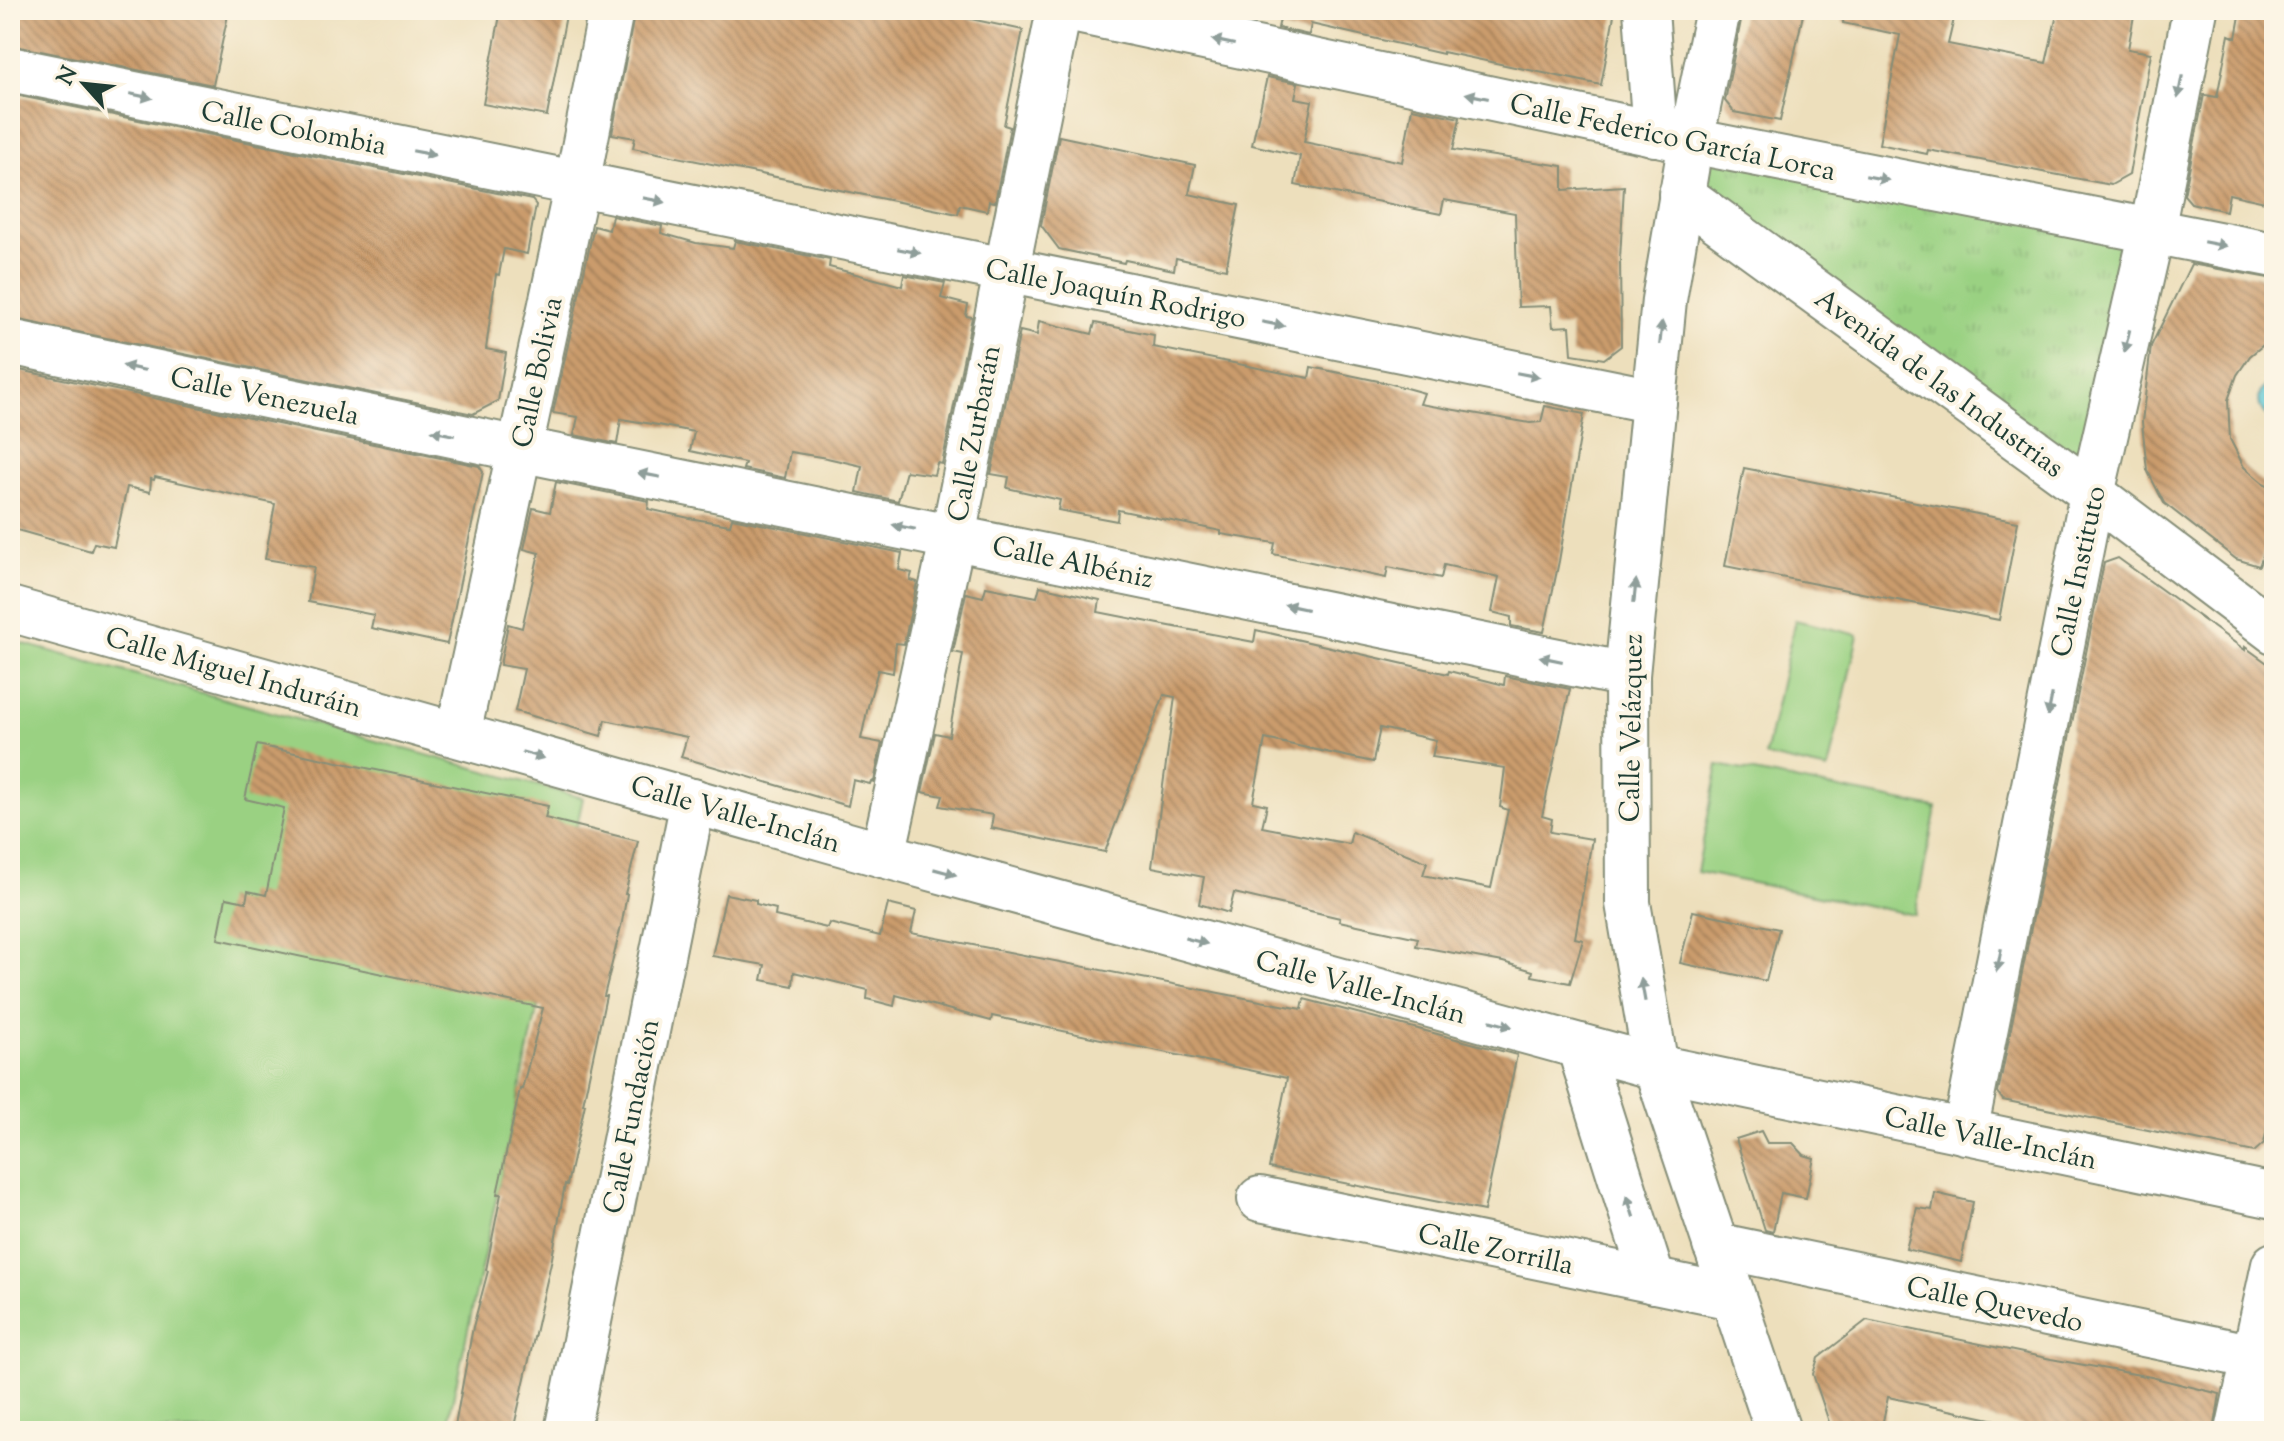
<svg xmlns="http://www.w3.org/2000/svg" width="2284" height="1441" viewBox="0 0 2284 1441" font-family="'Sorts Mill Goudy',serif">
	<defs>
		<pattern id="park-tufts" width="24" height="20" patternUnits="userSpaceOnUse" patternTransform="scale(2)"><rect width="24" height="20" fill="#9ad182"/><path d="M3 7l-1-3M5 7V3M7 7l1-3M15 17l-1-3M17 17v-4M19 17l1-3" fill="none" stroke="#84b471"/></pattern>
		<pattern id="building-back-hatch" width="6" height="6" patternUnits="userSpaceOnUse" patternTransform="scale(2)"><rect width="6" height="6" fill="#ca9b6c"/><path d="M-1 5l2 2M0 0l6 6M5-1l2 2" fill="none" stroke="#a3805a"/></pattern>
	</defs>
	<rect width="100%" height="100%" fill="#fcf5e5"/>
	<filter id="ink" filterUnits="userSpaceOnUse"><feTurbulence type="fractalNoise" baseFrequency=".0125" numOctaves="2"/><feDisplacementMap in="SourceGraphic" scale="16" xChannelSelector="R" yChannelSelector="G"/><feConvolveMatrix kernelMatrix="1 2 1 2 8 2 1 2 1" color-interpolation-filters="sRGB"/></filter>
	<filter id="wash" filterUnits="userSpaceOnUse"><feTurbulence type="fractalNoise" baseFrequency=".006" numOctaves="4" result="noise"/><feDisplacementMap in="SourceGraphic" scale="32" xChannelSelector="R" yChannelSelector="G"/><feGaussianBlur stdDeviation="1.8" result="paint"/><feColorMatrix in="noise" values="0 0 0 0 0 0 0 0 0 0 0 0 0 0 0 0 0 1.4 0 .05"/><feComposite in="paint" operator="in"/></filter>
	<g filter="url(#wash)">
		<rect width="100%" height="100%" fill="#eddfbc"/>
		<g fill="#9ad182" stroke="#5c875b" stroke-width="2">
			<polygon points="1795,620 1858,635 1828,770 1765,756"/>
			<polygon points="10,640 583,798 446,1431 10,1431"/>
			<polygon points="1718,765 1936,808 1915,915 1697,872"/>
		</g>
		<polygon fill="url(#park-tufts)" stroke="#5c875b" stroke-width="2" points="1691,141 2152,231 2092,494 1681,194"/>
		<path fill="#5cc8d5" stroke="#3e8284" stroke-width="2" d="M2274,380L2272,420C2254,409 2255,389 2274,380Z"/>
		<g id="blocks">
			<g fill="url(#building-back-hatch)" fill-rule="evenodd">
				<polygon points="10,10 229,10 213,85 10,45"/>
				<polygon points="501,10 567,10 547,116 483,104"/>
				<polygon points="635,10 928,10 1023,30 1004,125 1010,127 995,202 989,201 987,211 960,205 958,214 633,148 635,138 612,134"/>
				<polygon points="1282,10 1615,10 1601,85 1443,52 1443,54 1311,24 1309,35 1278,28"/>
				<polygon points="1743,10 1804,10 1780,121 1734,112 1725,101"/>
				<polygon points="1844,10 1956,10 1948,44 2046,63 2058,10 2135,10 2128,49 2151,53 2129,175 2111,185 1928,150 1927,154 1879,144 1900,35 1843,23"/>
				<polygon points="2241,10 2274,10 2274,204 2229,194 2226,211 2191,203 2184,195 2204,95 2217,97 2229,35 2236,38"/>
				<polygon points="1267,77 1298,83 1295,98 1312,101 1304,142 1402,162 1412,108 1460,118 1453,150 1563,166 1563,190 1624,186 1620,259 1621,346 1604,359 1572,354 1570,326 1553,327 1551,306 1518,307 1515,213 1444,200 1441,214 1295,185 1300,156 1252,145"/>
				<polygon points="10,94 532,200 536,205 527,254 504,249 499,275 496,274 486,349 506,353 498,401 473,414 10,318"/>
				<polygon points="1059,136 1195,165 1189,194 1239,205 1226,269 1176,258 1174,270 1125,260 1124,263 1059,249 1041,225"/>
				<polygon points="612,216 662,226 661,233 696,243 733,248 735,241 830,260 829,267 902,286 904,275 945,283 941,298 968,305 966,316 972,317 942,464 937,463 934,475 906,471 898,501 857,492 862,466 827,458 790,452 785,478 743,469 745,463 690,451 694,432 658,425 621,419 617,444 574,435 578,417 553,413 594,226 609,230"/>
				<polygon points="2191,264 2274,279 2274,336 2250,356 2237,375 2228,400 2230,439 2244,467 2263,483 2274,488 2274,525 2259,566 2236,559 2164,503 2147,470 2142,422 2151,346"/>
				<polygon points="1039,321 1092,334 1095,323 1154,335 1153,347 1309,378 1311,367 1388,383 1424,393 1420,404 1530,423 1541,422 1545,406 1584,414 1559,561 1544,632 1511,626 1511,617 1492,612 1499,577 1444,565 1441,578 1388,567 1386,578 1273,554 1275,543 1221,534 1221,531 1118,510 1117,521 1058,510 1060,500 1007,488 1009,477 991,474 1020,331 1037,335"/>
				<polygon points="10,368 479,466 483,472 447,644 371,628 374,615 308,602 314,567 265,559 275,504 155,477 154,480 151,479 150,492 127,487 114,547 94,543 91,551 10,528"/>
				<polygon points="1744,468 2018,522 1999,620 1725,566"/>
				<polygon points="556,482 649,501 648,509 689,518 730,525 732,518 902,553 899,570 912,573 910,580 917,582 904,644 896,643 893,673 878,670 869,702 861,739 882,743 874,782 871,781 870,784 853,780 848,806 681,757 687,737 605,720 601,736 515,711 524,669 500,665 508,624 522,628 539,553 524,549 533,508 550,512"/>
				<polygon points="2118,558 2245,650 2245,647 2274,668 2274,1096 2264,1143 2254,1152 2003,1100 1998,1093 2104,563"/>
				<path d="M1040,586L1100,600L1098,612L1154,623L1254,642L1256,630L1448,674L1449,671L1504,685L1505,676L1570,689L1542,816L1552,819L1550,832L1592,839L1575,938L1583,940L1570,983L1532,976L1533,971L1503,962L1416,946L1418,938L1339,921L1340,918L1234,893L1229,913L1199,904L1204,877L1152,867L1175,697L1164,695L1105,852L991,828L993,815L940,806L943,796L922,792L935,733L949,736L963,654L953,652L966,593L983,597L986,587L1037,597ZM1380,728L1436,740L1432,757L1505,768L1500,807L1508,810L1491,888L1423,875L1427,862L1352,832L1349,844L1262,827L1267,805L1253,802L1265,739L1373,762Z"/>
				<polygon points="257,745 548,806 545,818 638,841 625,894 627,894 622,922 604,996 606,996 583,1104 585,1104 567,1185 565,1184 552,1258 513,1431 456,1431 455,1426 473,1327 488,1271 486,1270 501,1194 497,1194 520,1089 522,1089 543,1008 218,939 226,898 246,902 248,891 266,895 284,808 245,799"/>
				<polygon points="726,894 756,900 756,904 776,909 775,916 827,928 829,923 880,936 888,904 916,911 911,933 1302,1009 1304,999 1517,1055 1484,1211 1269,1168 1287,1078 992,1016 991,1021 896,995 894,1006 867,999 868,990 794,972 793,986 762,980 765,965 712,956"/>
				<polygon points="1693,911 1779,929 1766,981 1680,963"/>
				<polygon points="1761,1131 1767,1143 1793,1143 1804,1155 1814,1158 1806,1198 1781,1193 1773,1232 1765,1230 1736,1139"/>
				<polygon points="1935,1193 1973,1202 1961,1262 1906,1249 1917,1208 1932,1210"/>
				<polygon points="1867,1320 2051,1359 2151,1377 2220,1394 2214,1431 2047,1431 1888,1397 1881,1431 1832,1431 1813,1374 1818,1358"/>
				<polygon points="2270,1403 2274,1404 2274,1431 2264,1431"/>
			</g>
		</g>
	</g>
	<g filter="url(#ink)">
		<use href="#blocks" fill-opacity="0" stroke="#868e78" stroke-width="2"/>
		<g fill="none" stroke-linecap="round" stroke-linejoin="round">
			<defs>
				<g id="minor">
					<polyline points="1072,10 1691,141 2274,255"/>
					<polyline points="1646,10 1655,134"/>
					<polyline points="1718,10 1691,141 1664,300 1627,675 1628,903 1656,1067 1778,1431"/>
					<polyline points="10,69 1654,401"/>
					<polyline points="1681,194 2081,485 2274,631"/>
					<polyline points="10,342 519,449 1627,675"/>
					<polyline points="10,609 883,855 1656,1067 2274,1196"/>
					<polyline points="458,734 577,184 611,10"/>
					<polyline points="883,855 953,536 1059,10"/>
					<polyline points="1579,1046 1653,1281"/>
					<polyline points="1965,1132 2092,494 2152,231 2195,10"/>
					<polyline points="1260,1199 1732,1297"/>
					<polyline points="1715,1245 2274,1361"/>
					<polyline points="567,1431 693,801"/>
					<polyline points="2238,1431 2274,1265"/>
				</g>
			</defs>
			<use href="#minor" stroke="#868e78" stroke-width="48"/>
			<use href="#minor" stroke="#fff" stroke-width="44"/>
		</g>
		<defs><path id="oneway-solid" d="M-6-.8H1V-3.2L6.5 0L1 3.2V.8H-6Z" transform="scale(2)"/></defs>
		<g fill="#8f9e9a">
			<use href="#oneway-solid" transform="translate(1223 42) rotate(-168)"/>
			<use href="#oneway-solid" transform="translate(2180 87) rotate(101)"/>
			<use href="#oneway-solid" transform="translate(141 96) rotate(12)"/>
			<use href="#oneway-solid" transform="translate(1477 96) rotate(-168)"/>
			<use href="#oneway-solid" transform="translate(424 153) rotate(11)"/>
			<use href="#oneway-solid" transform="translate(1877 178) rotate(11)"/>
			<use href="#oneway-solid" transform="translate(654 200) rotate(11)"/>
			<use href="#oneway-solid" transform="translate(2215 244) rotate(11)"/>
			<use href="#oneway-solid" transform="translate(909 251) rotate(11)"/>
			<use href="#oneway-solid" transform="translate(1273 324) rotate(11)"/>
			<use href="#oneway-solid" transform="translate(1661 333) rotate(-84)"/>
			<use href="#oneway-solid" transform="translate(2127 341) rotate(103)"/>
			<use href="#oneway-solid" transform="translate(134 368) rotate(-168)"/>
			<use href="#oneway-solid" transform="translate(1528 375) rotate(11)"/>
			<use href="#oneway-solid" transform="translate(443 433) rotate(-168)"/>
			<use href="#oneway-solid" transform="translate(649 475) rotate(-169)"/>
			<use href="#oneway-solid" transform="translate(904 527) rotate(-169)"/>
			<use href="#oneway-solid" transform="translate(1635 591) rotate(-84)"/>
			<use href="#oneway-solid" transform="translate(1296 607) rotate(-168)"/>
			<use href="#oneway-solid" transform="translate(1551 659) rotate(-168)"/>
			<use href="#oneway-solid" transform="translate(2050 705) rotate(101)"/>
			<use href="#oneway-solid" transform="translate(533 755) rotate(16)"/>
			<use href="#oneway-solid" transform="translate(945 872) rotate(15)"/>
			<use href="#oneway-solid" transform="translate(1196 941) rotate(15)"/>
			<use href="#oneway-solid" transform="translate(1999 960) rotate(101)"/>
			<use href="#oneway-solid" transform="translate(1643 990) rotate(-100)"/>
			<use href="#oneway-solid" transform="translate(1501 1024) rotate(15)"/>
			<use href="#oneway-solid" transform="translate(1630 1206) rotate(-108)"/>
		</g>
	</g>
	<g text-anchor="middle" stroke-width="8" stroke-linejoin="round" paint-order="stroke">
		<g font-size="28" fill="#1f3d34" stroke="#fcf5e5">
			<text transform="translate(294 127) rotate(11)" y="10">Calle Colombia</text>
			<text transform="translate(1673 136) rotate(12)" y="10">Calle Federico García Lorca</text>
			<text transform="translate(1116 292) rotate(11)" y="10">Calle Joaquín Rodrigo</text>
			<text transform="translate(536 372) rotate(-78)" y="10">Calle Bolivia</text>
			<text transform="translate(1940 382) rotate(36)" y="10">Avenida de las Industrias</text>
			<text transform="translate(265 395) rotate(12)" y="10">Calle Venezuela</text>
			<text transform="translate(973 433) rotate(-79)" y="10">Calle Zurbarán</text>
			<text transform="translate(1073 561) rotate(12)" y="10">Calle Albéniz</text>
			<text transform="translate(2077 571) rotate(-78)" y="10">Calle Instituto</text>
			<text transform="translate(234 671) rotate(16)" y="10">Calle Miguel Induráin</text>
			<text transform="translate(1630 728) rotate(-89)" y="10">Calle Velázquez</text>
			<text transform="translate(736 813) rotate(16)" y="10">Calle Valle-Inclán</text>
			<text transform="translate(1361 986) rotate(15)" y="10">Calle Valle-Inclán</text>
			<text transform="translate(630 1116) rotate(-79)" y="10">Calle Fundación</text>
			<text transform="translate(1991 1137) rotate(12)" y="10">Calle Valle-Inclán</text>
			<text transform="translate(1496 1248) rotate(12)" y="10">Calle Zorrilla</text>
			<text transform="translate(1995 1303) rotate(12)" y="10">Calle Quevedo</text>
		</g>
	</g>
	<rect width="2284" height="1441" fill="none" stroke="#fcf5e5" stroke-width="40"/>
	<g transform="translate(84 84) rotate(297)" stroke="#fcf5e5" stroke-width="6" paint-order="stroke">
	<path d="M0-6L14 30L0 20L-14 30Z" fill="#1f3d34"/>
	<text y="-12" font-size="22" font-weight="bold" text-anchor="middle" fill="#1f3d34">N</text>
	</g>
</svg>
